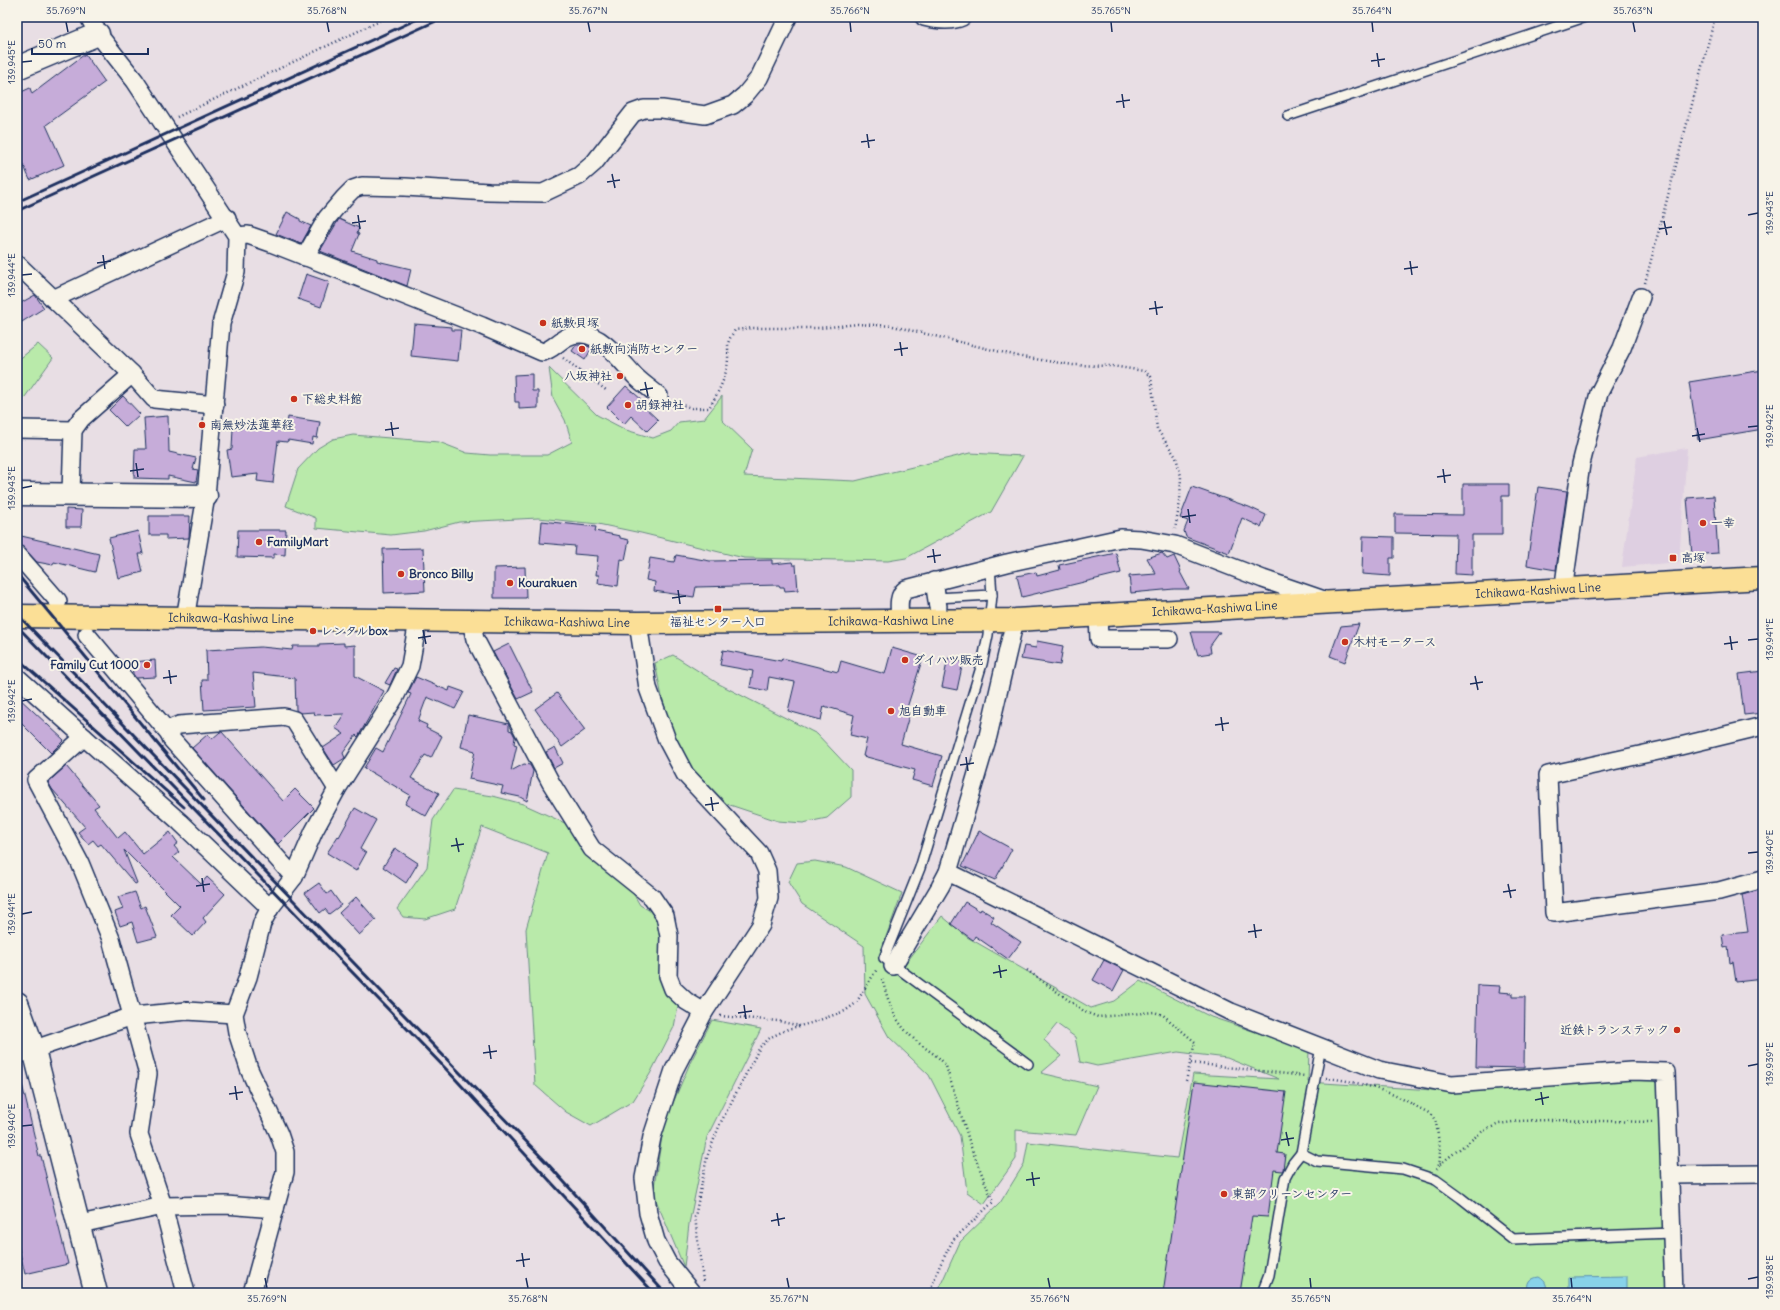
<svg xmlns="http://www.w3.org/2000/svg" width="1780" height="1310" viewBox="0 0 1780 1310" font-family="Delius,'Klee One',sans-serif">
	<rect width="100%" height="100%" fill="#e8dee4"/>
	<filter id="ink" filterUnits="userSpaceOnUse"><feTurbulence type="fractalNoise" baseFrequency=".025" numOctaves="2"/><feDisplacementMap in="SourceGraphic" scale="8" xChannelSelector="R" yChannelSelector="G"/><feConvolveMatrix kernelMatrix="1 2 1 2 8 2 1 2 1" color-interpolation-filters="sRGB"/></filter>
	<g filter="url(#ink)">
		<polygon fill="#decfe1" points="1687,448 1679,562 1622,567 1637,457"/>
		<g fill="#b9eaaa" stroke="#6a8c84">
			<polygon points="38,344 53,358 17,408 17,361"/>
			<polygon points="549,368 597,415 626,430 653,438 671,431 679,422 704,419 722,396 722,420 752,449 744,476 855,481 970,453 1023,456 991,512 906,558 888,561 744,558 641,533 598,524 538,518 459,522 424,531 391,535 316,528 316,518 286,506 298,469 318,448 333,439 353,435 439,442 467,453 490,455 547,455 572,442 565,420 553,398"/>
			<polygon points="673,655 719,684 817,734 851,770 851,797 827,818 803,823 778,821 727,804 692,768 674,739 662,697 655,663"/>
			<polygon points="453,790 493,796 523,804 567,824 634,895 640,905 659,916 662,982 678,1006 674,1027 650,1074 633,1101 591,1126 566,1112 535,1085 526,929 548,853 482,827 455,909 425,919 403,917 397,909 427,867 433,820"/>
			<polygon points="815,861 846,867 902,893 883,945 896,976 942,916 967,937 1091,1008 1114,1001 1140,981 1211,1017 1309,1050 1308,1082 1448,1091 1651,1077 1662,1088 1667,1293 937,1293 960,1242 1000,1203 1024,1164 1028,1142 1177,1158 1193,1074 1279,1079 1227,1058 1178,1052 1097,1066 1080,1062 1075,1037 1057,1024 1044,1040 1061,1056 1041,1073 1097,1086 1076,1135 1016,1130 1016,1159 984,1204 967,1192 960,1136 929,1075 889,1037 865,994 864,946 802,904 788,882 797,863"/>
			<polygon points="712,1020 761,1029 707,1137 689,1224 684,1267 653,1193 664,1124 690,1063"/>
		</g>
		<g fill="#88d2e9" stroke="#5c91b1">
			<polygon points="1627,1276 1627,1293 1569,1293 1569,1277"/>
			<path d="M1539,1277C1546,1281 1548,1286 1545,1293H1529C1525,1284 1530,1278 1539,1277Z"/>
		</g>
		<g fill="#c6acd9" stroke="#1b2f5e">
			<polygon points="85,54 105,82 46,125 64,165 30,180 17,150 17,94 30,88 32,94"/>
			<polygon points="287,212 300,219 300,221 311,226 301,244 276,234"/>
			<polygon points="339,219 359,228 357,233 359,234 352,251 377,259 377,261 411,269 407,286 320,251"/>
			<polygon points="306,274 329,282 321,307 298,299"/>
			<polygon points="35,295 44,308 17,325 17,305"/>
			<polygon points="414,324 452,327 452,330 461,330 458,361 411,356"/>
			<polygon points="576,345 585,345 592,348 585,360 572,351"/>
			<polygon points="1763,370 1763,429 1698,440 1689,382"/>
			<polygon points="532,374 532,391 538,391 538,408 519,409 519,402 515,402 514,375"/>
			<polygon points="626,386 642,400 640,403 658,420 647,431 631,416 624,424 607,407"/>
			<polygon points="123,396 140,414 126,427 109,410"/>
			<polygon points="168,416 169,452 196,458 193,469 198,470 196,482 168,476 168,479 134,478 135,449 146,449 144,418"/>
			<polygon points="288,417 320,422 317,438 313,437 312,444 288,440 287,442 278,441 273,483 257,481 258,474 231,477 227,450 232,449 233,428 241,429 241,423 287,425"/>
			<polygon points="1463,484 1509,484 1509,496 1502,496 1502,535 1472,535 1472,575 1455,574 1456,534 1395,533 1395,514 1463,515"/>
			<polygon points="1192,487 1249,507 1266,515 1261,527 1242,518 1229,553 1186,537 1184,531 1188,521 1180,518"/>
			<polygon points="1538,487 1567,491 1556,570 1527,565"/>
			<polygon points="1714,496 1718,553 1692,555 1687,498"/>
			<polygon points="66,509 82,510 81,527 66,527"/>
			<polygon points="149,516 190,516 189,538 166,539 166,535 149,535"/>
			<polygon points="542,521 596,527 595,531 620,536 620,538 629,540 625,560 621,559 618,586 598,583 599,575 596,575 598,556 574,554 575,546 540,543"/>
			<polygon points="238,530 286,530 285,555 274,554 274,558 237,557"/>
			<polygon points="138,531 143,554 139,554 143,572 118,578 109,538"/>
			<polygon points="17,535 99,554 95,572 54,562 53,565 37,562 17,541"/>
			<polygon points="1363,536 1394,537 1394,558 1390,558 1390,576 1362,574"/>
			<polygon points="423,548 425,591 384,593 383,549"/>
			<polygon points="1116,553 1121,573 1022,597 1017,576 1036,572 1037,576 1060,570 1059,565"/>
			<polygon points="1162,553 1167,559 1174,556 1181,571 1180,572 1189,589 1174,589 1131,593 1129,576 1156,574 1147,558"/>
			<polygon points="676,555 710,561 772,560 772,564 792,562 793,565 796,565 798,590 785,591 784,587 780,587 779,585 696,587 694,597 654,591 655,582 646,580 650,558 674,562"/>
			<polygon points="525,567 526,598 494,598 494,568"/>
			<polygon points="1359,624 1345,662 1330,656 1341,626"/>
			<polygon points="1191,632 1220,632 1210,646 1211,653 1198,655"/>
			<polygon points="1037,641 1063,646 1060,665 1021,659 1024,646 1036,648"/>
			<polygon points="344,643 344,646 355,645 355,676 384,691 358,737 356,735 343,753 345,758 334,765 323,748 344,734 335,728 344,714 315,715 314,712 300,713 296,710 295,678 253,673 256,707 204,710 202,680 207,680 206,650 261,647 292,650 293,646 319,646 319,644"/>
			<polygon points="509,644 533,692 518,699 493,652"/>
			<polygon points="892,648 923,657 906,711 910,712 901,744 942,756 933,786 912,780 915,770 863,756 867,739 850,735 854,715 824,706 821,720 788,711 795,682 769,677 767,691 750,687 753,671 720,665 723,650 781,661 782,658 838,672 841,661 885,674"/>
			<polygon points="948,658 963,662 957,690 942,687"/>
			<polygon points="155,660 156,677 136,678 133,674 132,662"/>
			<polygon points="394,668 397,669 390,685 385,683"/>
			<polygon points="1763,671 1763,713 1744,715 1739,674"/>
			<polygon points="416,677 449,691 450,687 464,692 455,709 427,697 418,721 427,725 426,728 442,736 431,758 425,755 411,778 439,793 426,816 405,804 410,795 364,768 376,748 383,752 411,694 408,693"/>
			<polygon points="557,693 585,730 562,747 535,709"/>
			<polygon points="17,696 64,740 51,753 17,719"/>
			<polygon points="468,715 509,724 509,730 512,731 515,737 514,744 517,745 511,771 524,764 530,765 533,771 527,801 520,797 501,793 503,786 469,779 475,751 461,747"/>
			<polygon points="220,732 222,732 283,801 295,789 314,808 278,844 192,748 208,734 212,739"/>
			<polygon points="555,747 563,763 554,768 546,752"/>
			<polygon points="66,766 99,805 94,808 118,838 125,832 143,854 170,832 178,843 174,846 179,852 173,857 201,884 207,877 225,894 203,918 206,922 193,936 171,915 180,906 124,850 137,883 135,884 101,844 98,846 93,840 88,844 78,832 85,827 52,789 48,782"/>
			<polygon points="355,808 376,820 360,849 366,853 356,871 327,853 338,836 339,837"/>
			<polygon points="979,831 1012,849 995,880 962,866"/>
			<polygon points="395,848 418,863 406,883 383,867"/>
			<polygon points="319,883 327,894 331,891 341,905 329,914 325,909 320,913 305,893"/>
			<polygon points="1763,889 1763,979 1736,982 1733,962 1730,963 1728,947 1724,948 1722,935 1748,932 1742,895"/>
			<polygon points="135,892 141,908 145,906 157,937 138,942 132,922 120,926 115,912 123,909 118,897"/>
			<polygon points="356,897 376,920 359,935 339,913"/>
			<polygon points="965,902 980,911 981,909 994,917 991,922 1021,942 1008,959 975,936 973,940 951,924"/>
			<polygon points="1104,960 1124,970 1113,991 1093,980"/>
			<polygon points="1478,985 1500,986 1499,992 1512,993 1512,997 1525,997 1524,1068 1476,1067"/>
			<polygon points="1194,1082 1286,1092 1277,1153 1285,1154 1283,1170 1282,1171 1274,1170 1268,1217 1252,1216 1240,1293 1163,1293"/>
			<polygon points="17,1084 22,1084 39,1156 41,1156 68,1264 25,1274 17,1240"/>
		</g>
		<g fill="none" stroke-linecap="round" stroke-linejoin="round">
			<defs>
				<g id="lane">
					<polyline points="1288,116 1585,17"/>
					<polyline points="992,595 988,635 982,664 920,868 884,958 1028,1064"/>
					<polyline points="936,598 992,595 990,567"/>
					<polyline points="1301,1153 1317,1161 1403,1169 1436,1180 1461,1198 1513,1239 1672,1233"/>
					<polyline points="1262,1293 1269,1275 1285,1178 1293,1163 1301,1153 1321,1047"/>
				</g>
				<g id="street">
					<polyline points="89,17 98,34 135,81 237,236 236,272 221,324 206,496 185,619"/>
					<path d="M924,17C936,20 951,22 962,17"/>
					<path d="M237,236L248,235L271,243L482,326L542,352C555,350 562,334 580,334C601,333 622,362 635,376C642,383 651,389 659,396"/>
					<polyline points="305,257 327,218 344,198 353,189 362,186 405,187 489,192 543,193 579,176 594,163 633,113 644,109 662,109 705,115 733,105 745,95 759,78 788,17"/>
					<polyline points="17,264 132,374 154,399 215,405"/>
					<polyline points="53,299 227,218"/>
					<polyline points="17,429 73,430 81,419 132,374"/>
					<polyline points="71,493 73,430"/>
					<polyline points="17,554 58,601"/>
					<polyline points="934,581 938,607"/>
					<polyline points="1566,589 1565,577 1581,464 1599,393 1622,348 1641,297"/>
					<polyline points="1098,615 1099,639 1169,639"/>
					<polyline points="471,621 475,639 551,783 592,849 652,897 665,916 669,936 668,976 673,989 686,1001 704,1012"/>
					<path d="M900,622C900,611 896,596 906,589L1007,563L1121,538L1141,539L1175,545L1263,579L1324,600"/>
					<polyline points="638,623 648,688 667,740 685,774 759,853 767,871 769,898 761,925 704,1012 674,1070 652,1137 644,1178 648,1213 656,1241 667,1262 692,1293"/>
					<polyline points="87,635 169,733"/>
					<polyline points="17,677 84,737"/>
					<polyline points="1763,726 1672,748 1548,775 1554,913 1719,891 1763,879"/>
					<polyline points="948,872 1231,1012 1379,1070 1452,1084 1631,1071 1666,1072 1674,1293"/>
					<polyline points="294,877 172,740 169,733 172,728 179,725 284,717 294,720 337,789"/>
					<polyline points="893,966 940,887 948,872 988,736 1015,620"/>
					<polyline points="17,1055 133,1016 187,1011 234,1014"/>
					<polyline points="1670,1175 1763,1174"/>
					<polyline points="80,1224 163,1206 226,1205 275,1209"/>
					<polyline points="186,1293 163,1206 139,1134 148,1074 111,939 80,863 36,780 84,737 180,822 270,908"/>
					<polyline points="252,1293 285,1172 285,1152 279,1134 249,1069 237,1032 234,1014 248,977 262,923 270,908 294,877 314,831 337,789 395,697 410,666 418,621"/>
				</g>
				<g id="secondary">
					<polyline points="17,68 98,34"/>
					<polyline points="17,494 206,496"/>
					<polyline points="17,1003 34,1050 96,1293"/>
				</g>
				<g id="primary">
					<path id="s1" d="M17,616L638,623L1015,620L1763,578"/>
				</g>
			</defs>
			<use href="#lane" stroke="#1b2f5e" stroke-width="12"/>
			<use href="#street" stroke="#1b2f5e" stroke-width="20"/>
			<use href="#secondary" stroke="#1b2f5e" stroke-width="25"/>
			<use href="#primary" stroke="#1b2f5e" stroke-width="25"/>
			<g stroke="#1b2f5e" stroke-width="2.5" stroke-dasharray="1 3" stroke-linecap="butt">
				<polyline points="177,117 388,17"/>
				<polyline points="1645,283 1715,17"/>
				<polyline points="563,358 606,390"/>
				<path d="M672,402L692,408H709C718,393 727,376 728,359C729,343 725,345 735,330L752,328H820L858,324L893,326L1022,357L1073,365L1112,366L1144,371L1151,377L1157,429L1176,457L1181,476L1180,502L1175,529"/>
				<polyline points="1027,970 1085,1012 1098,1017 1154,1012 1163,1015 1195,1042 1186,1081"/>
				<path d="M882,979C890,1008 896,1025 920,1044C930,1052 939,1056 946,1066L971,1147L993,1202L953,1240L940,1265L929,1293"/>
				<polyline points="720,1016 778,1021 800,1026"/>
				<polyline points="1191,1063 1305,1076"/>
				<path d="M1326,1078C1358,1081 1391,1091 1419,1108C1423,1110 1429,1112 1432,1116C1438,1122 1437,1134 1439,1142C1440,1151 1441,1162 1437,1169"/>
				<polyline points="1440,1164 1483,1131 1499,1124 1519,1121 1550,1120 1652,1122"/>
				<polyline points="703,1281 695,1217 707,1157 720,1124 760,1047 771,1037 788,1029 811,1023 845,1011 856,1003 877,969"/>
			</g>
			<use href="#lane" stroke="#f7f3e8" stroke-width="9"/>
			<use href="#street" stroke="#f7f3e8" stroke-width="17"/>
			<use href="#secondary" stroke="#f7f3e8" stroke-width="22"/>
			<use href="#primary" stroke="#fbdf96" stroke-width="22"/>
			<g stroke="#1b2f5e" stroke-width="3">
				<polyline points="17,202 422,17"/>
				<polyline points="17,211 445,17"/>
				<polyline points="17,574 204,800"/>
				<polyline points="17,614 546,1162 665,1293"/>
				<polyline points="17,626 446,1069 654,1293"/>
				<polyline points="17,658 184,807"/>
			</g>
		</g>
	</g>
	<path fill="none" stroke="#1b2f5e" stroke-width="1.5" d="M66,22L68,32M327,22L329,32M588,22L590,32M850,22L851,32M1111,22L1112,32M1372,22L1373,32M1633,22L1635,32M1377,53L1379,67M1371,61L1385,59M22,62L32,61M1122,94L1124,108M1116,102L1130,100M867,134L869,148M861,142L875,140M612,174L615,188M607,182L620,180M358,215L360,229M1748,215L1758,213M1664,221L1667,235M352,223L366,221M1659,229L1672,227M103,255L105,269M1410,261L1412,275M97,263L111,261M1404,269L1418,267M22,275L32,274M1155,301L1157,315M1149,309L1163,307M900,342L902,356M894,350L908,348M645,382L648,396M640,390L653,388M391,422L393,436M1748,427L1758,426M1697,428L1700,442M385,430L399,428M1692,436L1705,434M136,463L138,477M1443,469L1445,483M130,471L144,469M1437,477L1451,475M22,488L32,486M1188,509L1190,523M1182,517L1196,515M933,549L935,563M927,557L941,555M678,590L680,604M672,598L686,596M423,630L426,644M1730,636L1732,650M418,638L431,636M1748,640L1758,639M1724,644L1738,642M169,670L171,684M1475,676L1478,690M163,678L177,676M1470,684L1483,682M22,701L32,699M1221,717L1223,731M1215,725L1229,723M966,757L968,771M960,765L974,763M711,797L713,811M705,805L719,803M456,838L459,852M451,846L464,844M1748,853L1758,852M202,878L204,892M1508,884L1511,898M196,886L210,884M1503,892L1516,890M22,914L32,912M1254,924L1256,938M1248,932L1262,930M999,965L1001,978M993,973L1007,970M744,1005L746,1019M738,1013L752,1011M489,1045L491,1059M483,1053L497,1051M1748,1066L1758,1064M235,1086L237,1100M1541,1092L1543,1105M229,1094L243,1092M1535,1100L1549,1097M22,1126L32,1125M1286,1132L1289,1146M1281,1140L1294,1138M1032,1172L1034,1186M1026,1180L1040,1178M777,1213L779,1226M771,1221L785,1218M522,1253L524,1267M516,1261L530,1259M265,1278L267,1288M526,1278L528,1288M787,1278L789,1288M1048,1278L1050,1288M1310,1278L1311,1288M1571,1278L1572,1288M1748,1279L1758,1277"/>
	<g fill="#c8321e" stroke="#f7f3e8" stroke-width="1.5">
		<circle cx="543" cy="323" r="4"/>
		<circle cx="582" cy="349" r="4"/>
		<circle cx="620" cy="376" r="4"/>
		<circle cx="294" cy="399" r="4"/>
		<circle cx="628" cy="405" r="4"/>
		<circle cx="202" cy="425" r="4"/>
		<circle cx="1703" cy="523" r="4"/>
		<circle cx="259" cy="542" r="4"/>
		<rect x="1669" y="554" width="8" height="8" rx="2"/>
		<circle cx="401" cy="574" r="4"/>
		<circle cx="510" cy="583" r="4"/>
		<rect x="714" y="605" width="8" height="8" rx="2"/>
		<circle cx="313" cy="631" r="4"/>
		<circle cx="1345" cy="642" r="4"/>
		<circle cx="905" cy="660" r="4"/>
		<circle cx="147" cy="665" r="4"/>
		<circle cx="891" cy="711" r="4"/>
		<circle cx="1677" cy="1030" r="4"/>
		<circle cx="1224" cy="1194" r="4"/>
	</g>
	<g text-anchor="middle" stroke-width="4" stroke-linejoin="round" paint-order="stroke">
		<g font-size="12" font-weight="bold" fill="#1b2f5e" stroke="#f7f3e8" text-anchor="start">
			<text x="551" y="327">紙敷貝塚</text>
			<text x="590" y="353">紙敷向消防センター</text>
			<text x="612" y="380" text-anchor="end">八坂神社</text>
			<text x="302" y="403">下総史料館</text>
			<text x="636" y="409">胡録神社</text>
			<text x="210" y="429">南無妙法蓮華経</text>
			<text x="1711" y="527">一幸</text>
			<text x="267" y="546">FamilyMart</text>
			<text x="1681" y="562">高塚</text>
			<text x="409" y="578">Bronco Billy</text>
			<text x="518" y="587">Kourakuen</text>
			<text x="718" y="626" text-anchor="middle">福祉センター入口</text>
			<text x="321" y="635">レンタルbox</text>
			<text x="1353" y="646">木村モータース</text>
			<text x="913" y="664">ダイハツ販売</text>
			<text x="139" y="669" text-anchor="end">Family Cut 1000</text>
			<text x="899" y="715">旭自動車</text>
			<text x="1669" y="1034" text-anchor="end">近鉄トランステック</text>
			<text x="1232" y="1198">東部クリーンセンター</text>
		</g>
		<g font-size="12" fill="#1b2f5e" stroke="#f7f3e8">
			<text dy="4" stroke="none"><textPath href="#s1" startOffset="1522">Ichikawa-Kashiwa Line</textPath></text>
			<text dy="4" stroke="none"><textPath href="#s1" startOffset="1198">Ichikawa-Kashiwa Line</textPath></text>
			<text dy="4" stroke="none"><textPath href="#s1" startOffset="214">Ichikawa-Kashiwa Line</textPath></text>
			<text dy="4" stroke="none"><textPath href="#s1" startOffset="874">Ichikawa-Kashiwa Line</textPath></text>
			<text dy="4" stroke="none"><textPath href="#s1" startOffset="550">Ichikawa-Kashiwa Line</textPath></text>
		</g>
	</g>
	<rect width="1780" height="1310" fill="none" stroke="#f7f3e8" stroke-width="44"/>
	<path d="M32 48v6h116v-6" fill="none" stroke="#1b2f5e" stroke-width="2"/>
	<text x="38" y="48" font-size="12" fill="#1b2f5e" stroke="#f7f3e8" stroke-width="3" paint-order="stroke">50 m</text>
	<rect x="22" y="22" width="1736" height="1266" fill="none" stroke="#1b2f5e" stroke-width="1.5"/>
	<g font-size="10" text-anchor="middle" fill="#1b2f5e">
		<text x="66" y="14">35.769°N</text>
		<text x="327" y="14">35.768°N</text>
		<text x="588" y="14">35.767°N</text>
		<text x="850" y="14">35.766°N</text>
		<text x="1111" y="14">35.765°N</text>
		<text x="1372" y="14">35.764°N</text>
		<text x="1633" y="14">35.763°N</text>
		<text transform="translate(11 62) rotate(-90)" y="4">139.945°E</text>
		<text transform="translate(1769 213) rotate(-90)" y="4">139.943°E</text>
		<text transform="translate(11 275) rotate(-90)" y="4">139.944°E</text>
		<text transform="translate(1769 426) rotate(-90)" y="4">139.942°E</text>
		<text transform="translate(11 488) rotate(-90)" y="4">139.943°E</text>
		<text transform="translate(1769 639) rotate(-90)" y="4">139.941°E</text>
		<text transform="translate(11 701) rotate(-90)" y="4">139.942°E</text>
		<text transform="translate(1769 852) rotate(-90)" y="4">139.940°E</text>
		<text transform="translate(11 914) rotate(-90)" y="4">139.941°E</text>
		<text transform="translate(1769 1064) rotate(-90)" y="4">139.939°E</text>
		<text transform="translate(11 1126) rotate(-90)" y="4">139.940°E</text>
		<text transform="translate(1769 1277) rotate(-90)" y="4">139.938°E</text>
		<text x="267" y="1302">35.769°N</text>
		<text x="528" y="1302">35.768°N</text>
		<text x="789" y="1302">35.767°N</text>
		<text x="1050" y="1302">35.766°N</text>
		<text x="1311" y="1302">35.765°N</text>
		<text x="1572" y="1302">35.764°N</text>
	</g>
</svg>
